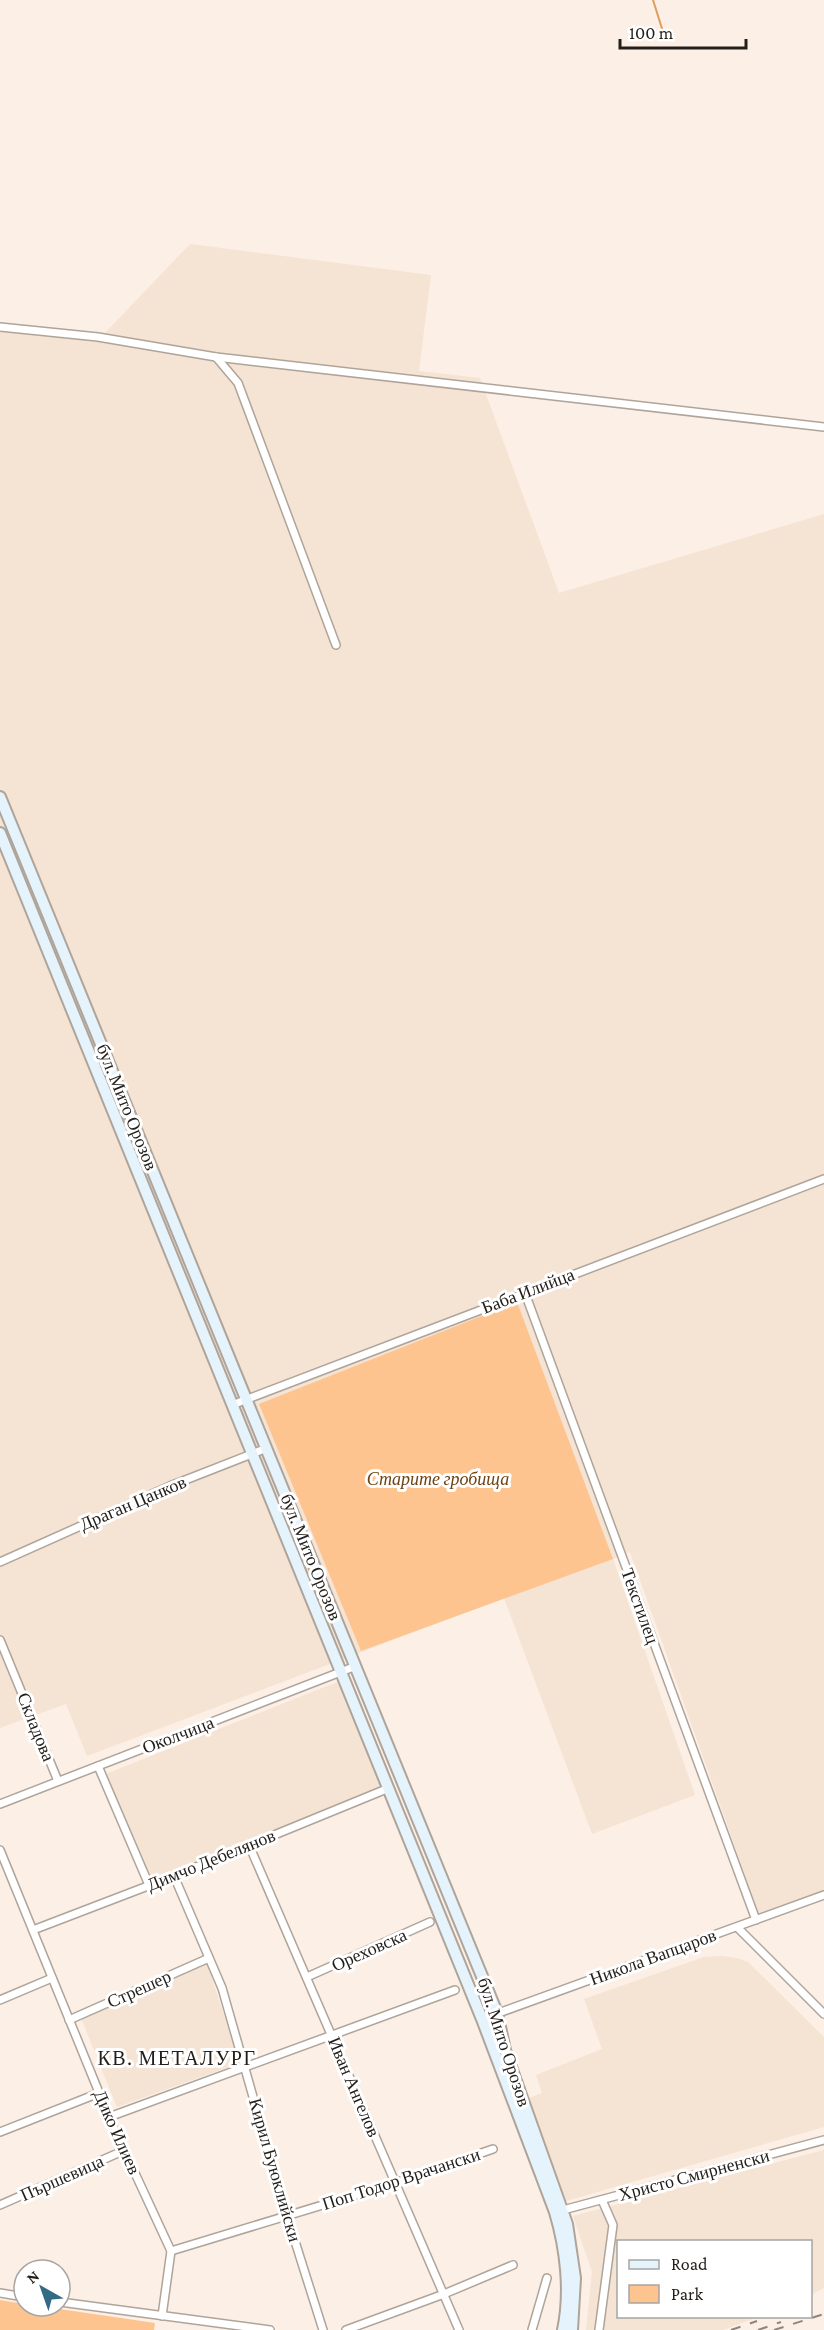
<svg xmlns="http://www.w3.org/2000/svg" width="824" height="2330" viewBox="0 0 824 2330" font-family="'Crimson Pro',serif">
	<rect width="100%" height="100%" fill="#fcefe5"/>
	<g fill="#f5e3d3">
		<polygon points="190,244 431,275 419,371 480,378 559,593 824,514 824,1895 760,1917 630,1552 613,1559 695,1795 592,1834 504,1598 87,1756 66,1704 0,1728 0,323 104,334"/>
		<polygon points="340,1681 383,1786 147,1881 103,1775"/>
		<polygon points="722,1956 737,1958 748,1962 824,2037 824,2127 566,2201 529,2098 542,2093 536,2075 602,2049 584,1999 704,1957"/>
		<polygon points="207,1964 240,2063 117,2107 81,2018"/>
		<polygon points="824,2150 824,2288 811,2295 810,2242 618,2242 618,2316 758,2317 723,2330 586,2330 592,2272 573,2216"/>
	</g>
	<g fill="#fec48f">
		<polygon points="517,1302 613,1559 361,1651 259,1404"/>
		<polygon points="0,2300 24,2304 24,2306 39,2306 155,2323 154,2330 0,2330"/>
	</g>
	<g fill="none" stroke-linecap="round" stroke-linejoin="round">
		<polyline stroke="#e09c5c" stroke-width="2" points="653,0 665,38"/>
		<defs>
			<g id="street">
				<polyline points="0,327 98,337 216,357 824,427"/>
				<polyline points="216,357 238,383 336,645"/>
				<polyline points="525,1293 756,1920"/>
				<polyline points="232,1405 824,1179"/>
				<polyline points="0,1562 170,1486 267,1448"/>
				<polyline points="0,1640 58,1781"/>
				<polyline points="98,1766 149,1885"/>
				<polyline points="0,1804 356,1666"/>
				<polyline points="249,1845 459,2330"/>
				<polyline points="0,1850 109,2117 171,2251 162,2316"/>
				<polyline points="174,1876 222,1988 287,2216 323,2330"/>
				<polyline points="737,1927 824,2014"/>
				<polyline points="33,1930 174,1876 389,1788"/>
				<polyline points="307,1977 430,1922"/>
				<polyline points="0,2000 52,1978"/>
				<polyline points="482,2019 824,1895"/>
				<polyline points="69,2020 209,1958"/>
				<polyline points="109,2117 455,1990"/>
				<polyline points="0,2132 99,2093"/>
				<polyline points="0,2205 125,2150"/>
				<polyline points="563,2210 824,2140"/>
				<polyline points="171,2251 395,2183 493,2149"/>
				<polyline points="0,2293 24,2297"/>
				<polyline points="60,2302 270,2330"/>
				<polyline points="346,2330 444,2294 513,2265"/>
				<polyline points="532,2330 547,2278"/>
				<polyline points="599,2330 613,2225 602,2200"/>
			</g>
			<g id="secondary">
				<polyline points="0,797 497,2013 505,2050 567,2224 575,2278 572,2330"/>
				<path d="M0,833L482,2019L555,2212C566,2249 571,2292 563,2330"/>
			</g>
		</defs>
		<use href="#street" stroke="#afa49a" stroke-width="10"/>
		<use href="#secondary" stroke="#afa49a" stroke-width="14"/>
		<use href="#street" stroke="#fff" stroke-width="7"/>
		<use href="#secondary" stroke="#e5f4fc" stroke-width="10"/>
		<g stroke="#8e857e" stroke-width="2" stroke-dasharray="10 10" stroke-linecap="butt">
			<polyline points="731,2330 757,2321"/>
			<polyline points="758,2330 781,2322"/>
			<polyline points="774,2330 824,2314"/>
		</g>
	</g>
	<g text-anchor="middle" stroke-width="6" stroke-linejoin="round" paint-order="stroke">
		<g font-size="18" fill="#221e1a" stroke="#fff">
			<text transform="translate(127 1107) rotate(68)" y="6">бул. Мито Орозов</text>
			<text transform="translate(528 1291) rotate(-21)" y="6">Баба Илийца</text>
			<text transform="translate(133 1503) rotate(-23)" y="6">Драган Цанков</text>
			<text transform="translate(311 1557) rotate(68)" y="6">бул. Мито Орозов</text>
			<text transform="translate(640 1606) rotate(70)" y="6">Текстилец</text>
			<text transform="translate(36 1727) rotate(68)" y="6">Складова</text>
			<text transform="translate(178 1735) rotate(-21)" y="6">Околчица</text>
			<text transform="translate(211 1860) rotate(-22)" y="6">Димчо Дебелянов</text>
			<text transform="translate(369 1950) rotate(-24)" y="6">Ореховска</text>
			<text transform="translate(653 1957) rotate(-20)" y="6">Никола Вапцаров</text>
			<text transform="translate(139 1989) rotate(-24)" y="6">Стрешер</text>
			<text transform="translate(504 2042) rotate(72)" y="6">бул. Мито Орозов</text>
			<text transform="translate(354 2087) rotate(67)" y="6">Иван Ангелов</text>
			<text transform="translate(117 2132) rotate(66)" y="6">Дико Илиев</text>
			<text transform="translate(275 2170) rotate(74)" y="6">Кирил Буюклийски</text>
			<text transform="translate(694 2175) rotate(-15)" y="6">Христо Смирненски</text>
			<text transform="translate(62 2178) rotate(-24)" y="6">Пършевица</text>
			<text transform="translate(401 2179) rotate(-18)" y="6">Поп Тодор Врачански</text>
		</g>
		<g font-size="18" font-style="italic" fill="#6f4211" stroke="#fff">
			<text x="438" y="1485">Старите гробища</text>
		</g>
		<g font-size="20" letter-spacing="1.5" fill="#221e1a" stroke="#fff">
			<text x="177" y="2065">КВ. МЕТАЛУРГ</text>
		</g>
	</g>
	<rect x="617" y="2240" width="195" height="78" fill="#ffffff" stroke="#a7a5a3" stroke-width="1.5"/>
	<rect x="629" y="2260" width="30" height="9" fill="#e5f4fc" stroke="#a7a5a3" stroke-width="1.5"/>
	<text x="671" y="2270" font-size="18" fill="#221e1a">Road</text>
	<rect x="629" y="2285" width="30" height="18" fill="#fec48f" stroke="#a7a5a3" stroke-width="1.5"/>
	<text x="671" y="2300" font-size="18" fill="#221e1a">Park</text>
	<g transform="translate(42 2288) rotate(320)"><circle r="28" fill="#ffffff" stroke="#a7a5a3" stroke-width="1.5"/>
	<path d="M0-4.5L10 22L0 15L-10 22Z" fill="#336a85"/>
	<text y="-9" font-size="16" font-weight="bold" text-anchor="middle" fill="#221e1a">N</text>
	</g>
	<path d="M620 39v9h126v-9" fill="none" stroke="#221e1a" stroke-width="3"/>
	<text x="629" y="39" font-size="18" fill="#221e1a" stroke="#ffffff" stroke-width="4.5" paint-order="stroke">100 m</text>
</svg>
